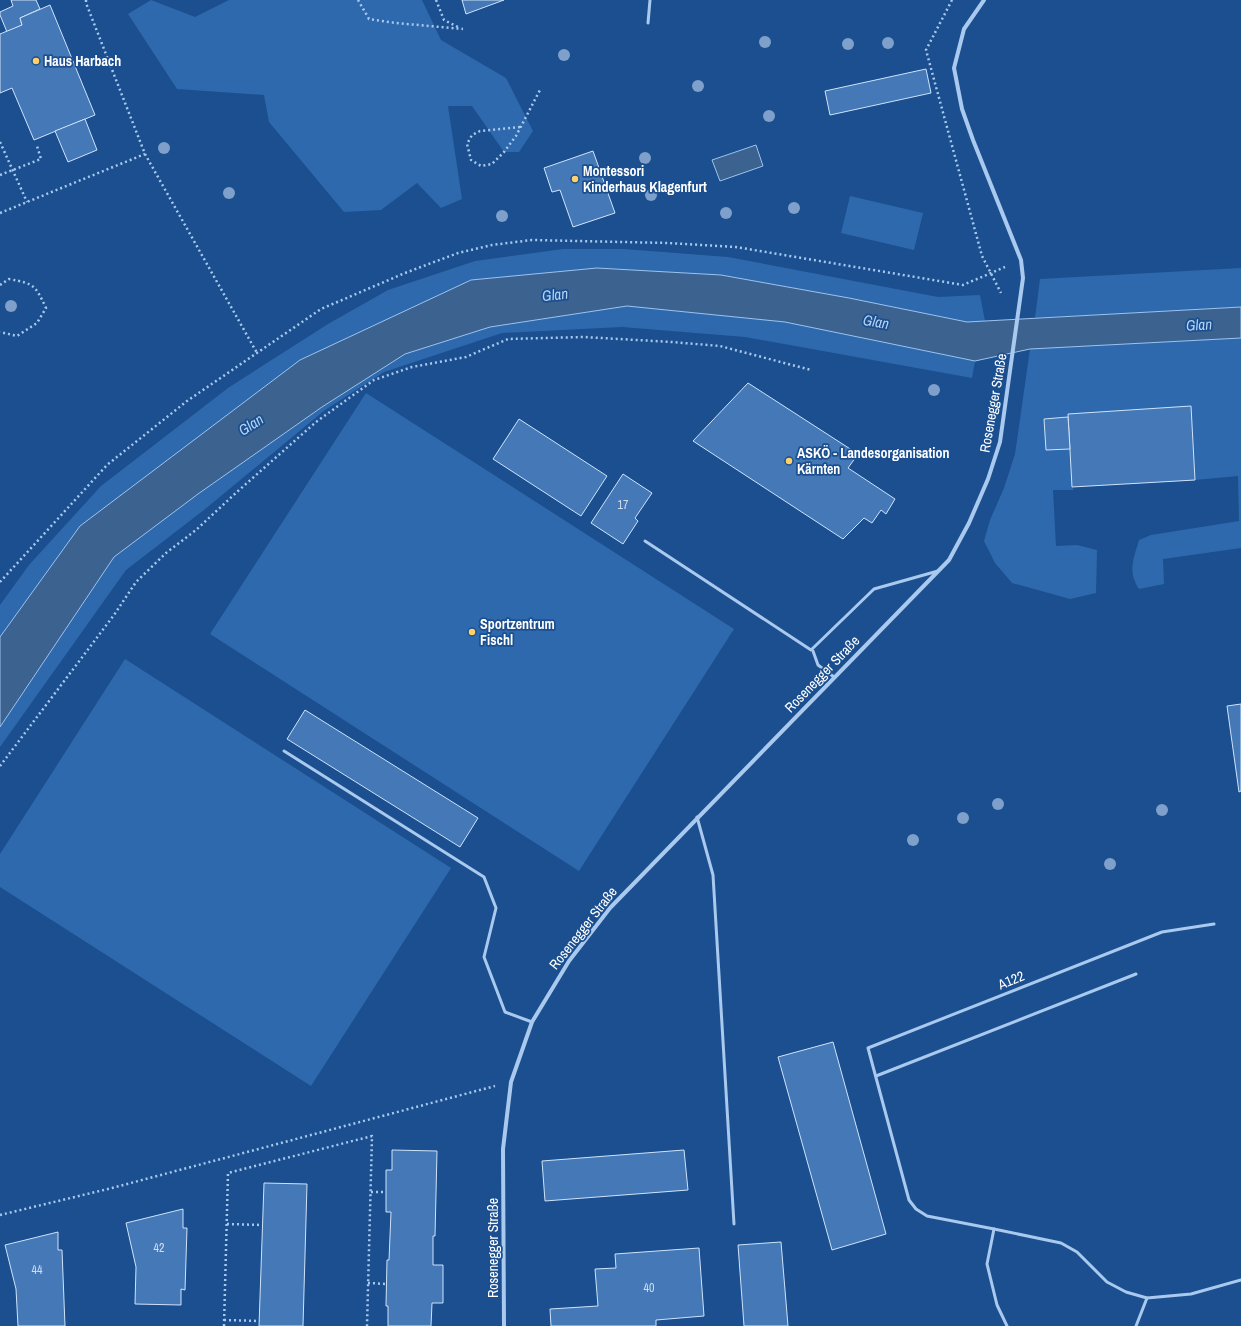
<svg xmlns="http://www.w3.org/2000/svg" width="1241" height="1326" viewBox="0 0 1241 1326" font-family="'Archivo Narrow',sans-serif">
	<rect width="100%" height="100%" fill="#1b4f8f"/>
	<g fill="#2e69ad">
		<polygon points="151,0 195,17 229,0 422,0 441,40 506,78 533,131 519,152 504,152 472,106 448,106 462,199 441,208 417,183 381,210 344,212 269,122 264,95 177,89 128,14"/>
		<polygon points="850,196 923,213 914,250 841,233"/>
		<polygon points="563,249 624,249 728,257 938,297 980,295 985,321 967,322 849,298 721,275 597,268 470,280 80,526 0,637 0,605 29,565 101,486 228,388 328,324 388,290 475,261"/>
		<polygon points="1241,268 1241,307 1035,318 1040,279"/>
		<polygon points="627,306 785,322 975,361 972,378 745,337 622,327 502,333 384,372 325,410 204,510 126,570 0,747 0,727 114,557 198,494 322,407 405,354 490,327"/>
		<path d="M1241,338V548L1163,559L1164,584L1139,589C1127,571 1134,558 1139,540L1151,535L1239,521L1238,476L1195,480L1191,407L1068,414V417L1044,419L1046,450L1070,449L1072,487L1074,490H1053L1056,546L1077,545L1097,550L1096,593L1070,599L1012,583L995,563L984,541L990,520L1004,488L1015,454L1030,349Z"/>
		<polygon points="366,393 734,629 579,871 210,634"/>
		<polygon points="125,659 451,868 311,1086 0,887 0,854"/>
	</g>
	<g fill="#3c6290" stroke="#9cc4f0">
		<polygon points="756,145 763,166 720,181 712,160"/>
		<polygon points="597,268 721,275 849,298 967,322 1241,307 1241,338 1030,349 975,361 785,322 627,306 490,327 405,354 322,407 198,494 114,557 0,727 0,637 80,526 300,360 471,280"/>
	</g>
	<g fill="#4478b7" stroke="#cfe3fa">
		<polygon points="11,0 36,0 40,9 20,18 22,25 7,32 0,15 0,12 13,6"/>
		<polygon points="462,0 504,0 466,14"/>
		<polygon points="50,5 95,115 34,140 12,88 0,93 0,34 22,25 20,18"/>
		<polygon points="926,69 931,93 830,115 825,91"/>
		<polygon points="85,119 97,150 68,162 55,131"/>
		<polygon points="593,151 615,213 573,227 560,190 552,192 544,168"/>
		<polygon points="748,383 858,454 848,468 895,499 886,514 881,510 872,523 864,518 843,539 693,441"/>
		<polygon points="1191,406 1195,480 1072,487 1068,414"/>
		<polygon points="1068,417 1070,449 1046,450 1044,419"/>
		<polygon points="519,419 607,476 581,516 493,459"/>
		<polygon points="623,474 652,493 635,518 638,521 623,544 591,523"/>
		<polygon points="1241,704 1241,791 1239,792 1227,706"/>
		<polygon points="305,710 478,818 460,847 287,739"/>
		<polygon points="833,1042 886,1234 832,1250 778,1057"/>
		<polygon points="392,1150 437,1151 435,1236 433,1236 433,1265 443,1265 443,1303 432,1303 431,1326 388,1326 388,1306 386,1306 387,1260 389,1260 391,1212 386,1212 386,1170 392,1170"/>
		<polygon points="684,1150 688,1190 545,1201 542,1161"/>
		<polygon points="264,1183 307,1184 303,1326 259,1326"/>
		<polygon points="183,1209 183,1228 187,1228 185,1290 181,1289 181,1305 135,1304 136,1267 126,1223"/>
		<polygon points="58,1232 58,1250 62,1250 65,1326 18,1326 16,1289 5,1245"/>
		<polygon points="781,1242 788,1326 744,1326 738,1245"/>
		<polygon points="699,1248 704,1316 656,1320 656,1326 551,1326 550,1309 598,1306 595,1269 616,1268 615,1254"/>
	</g>
	<g fill="none" stroke-linecap="round" stroke-linejoin="round">
		<g stroke="#a9c9ee" stroke-width="2.5" stroke-dasharray="2 3" stroke-linecap="butt">
			<polyline points="86,0 86,3 145,154 257,353"/>
			<polyline points="358,0 369,19 396,23 463,29"/>
			<polyline points="436,0 444,20 460,28"/>
			<polyline points="952,0 926,50 982,256 1001,293"/>
			<polyline points="520,127 480,131 472,135 467,144 471,160 481,166 492,164 504,152 516,136 541,88"/>
			<polyline points="0,142 27,202"/>
			<polyline points="0,175 41,159 37,146"/>
			<polyline points="0,213 145,154"/>
			<path d="M0,285L9,279C35,284 35,285 46,308L37,323L17,336L0,332"/>
			<polyline points="0,582 107,465 187,401 321,309 405,273 458,253 492,245 532,240 668,243 736,247 963,285 1005,267"/>
			<polyline points="0,766 114,615 136,582 166,553 196,530 238,491 316,422 374,380 412,367 466,357 508,339 584,337 672,342 720,346 811,370"/>
			<polyline points="371,1192 386,1192"/>
			<polyline points="0,1215 112,1188 495,1086"/>
			<polyline points="227,1224 262,1225"/>
			<polyline points="368,1283 387,1284"/>
			<polyline points="224,1320 260,1321"/>
			<polyline points="224,1326 228,1173 372,1136 367,1326"/>
		</g>
		<g stroke="#a9c9ee" stroke-width="3">
			<polyline points="648,23 650,0"/>
			<polyline points="645,541 811,650 874,589 938,571"/>
			<polyline points="813,651 818,665 834,677"/>
			<polyline points="284,751 484,877 496,908 484,957 505,1012 532,1022"/>
			<polyline points="697,817 713,875 734,1224"/>
			<polyline points="876,1076 1136,974"/>
			<polyline points="994,1229 1061,1243 1077,1252 1107,1282 1126,1292 1147,1298"/>
			<polyline points="1007,1326 997,1305 987,1264 994,1229 927,1216 916,1209 909,1200 868,1048 1162,932 1214,924"/>
			<polyline points="1136,1326 1147,1298 1191,1294 1241,1280"/>
		</g>
		<polyline stroke="#a9c9ee" stroke-width="4" points="504,1326 503,1149 511,1082 532,1022 569,961 610,908 949,560 969,523 988,479 1000,442 1023,278 1021,260 973,140 962,109 954,68 964,29 984,0"/>
	</g>
	<g fill="#7ea0ca">
		<circle cx="765" cy="42" r="6"/>
		<circle cx="888" cy="43" r="6"/>
		<circle cx="848" cy="44" r="6"/>
		<circle cx="564" cy="55" r="6"/>
		<circle cx="698" cy="86" r="6"/>
		<circle cx="769" cy="116" r="6"/>
		<circle cx="164" cy="148" r="6"/>
		<circle cx="645" cy="158" r="6"/>
		<circle cx="229" cy="193" r="6"/>
		<circle cx="651" cy="195" r="6"/>
		<circle cx="794" cy="208" r="6"/>
		<circle cx="726" cy="213" r="6"/>
		<circle cx="502" cy="216" r="6"/>
		<circle cx="11" cy="306" r="6"/>
		<circle cx="934" cy="390" r="6"/>
		<circle cx="998" cy="804" r="6"/>
		<circle cx="1162" cy="810" r="6"/>
		<circle cx="963" cy="818" r="6"/>
		<circle cx="913" cy="840" r="6"/>
		<circle cx="1110" cy="864" r="6"/>
	</g>
	<g fill="#ffd166" stroke="#1b4f8f" stroke-width="1.5">
		<circle cx="36" cy="61" r="4"/>
		<circle cx="575" cy="179" r="4"/>
		<circle cx="789" cy="461" r="4"/>
		<circle cx="472" cy="632" r="4"/>
	</g>
	<g text-anchor="middle" stroke-width="3.5" stroke-linejoin="round" paint-order="stroke">
		<g font-size="12" fill="#d0dded">
			<text x="623" y="509">17</text>
			<text x="159" y="1252">42</text>
			<text x="37" y="1274">44</text>
			<text x="649" y="1292">40</text>
		</g>
		<g font-size="14" font-weight="bold" fill="#fff" stroke="#1b4f8f" text-anchor="start">
			<text x="44" y="66">Haus Harbach</text>
			<text x="583" y="176">Montessori<tspan x="583" dy="16">Kinderhaus Klagenfurt</tspan></text>
			<text x="797" y="458">ASKÖ - Landesorganisation<tspan x="797" dy="16">Kärnten</tspan></text>
			<text x="480" y="629">Sportzentrum<tspan x="480" dy="16">Fischl</tspan></text>
		</g>
		<g font-size="14" fill="#fff" stroke="#1b4f8f">
			<text transform="translate(993 403) rotate(-80)" y="5">Rosenegger Straße</text>
			<text transform="translate(822 674) rotate(-46)" y="5">Rosenegger Straße</text>
			<text transform="translate(583 928) rotate(-52)" y="5">Rosenegger Straße</text>
			<text transform="translate(1011 980) rotate(-22)" y="5">A122</text>
			<text transform="translate(493 1248) rotate(-90)" y="5">Rosenegger Straße</text>
		</g>
		<g font-size="15" font-style="italic" fill="#b5d3f5" stroke="#1b4f8f">
			<text transform="translate(555 295) rotate(-6)" y="5">Glan</text>
			<text transform="translate(876 322) rotate(10)" y="5">Glan</text>
			<text transform="translate(1199 325) rotate(-3)" y="5">Glan</text>
			<text transform="translate(251 425) rotate(-33)" y="5">Glan</text>
		</g>
	</g>
</svg>
